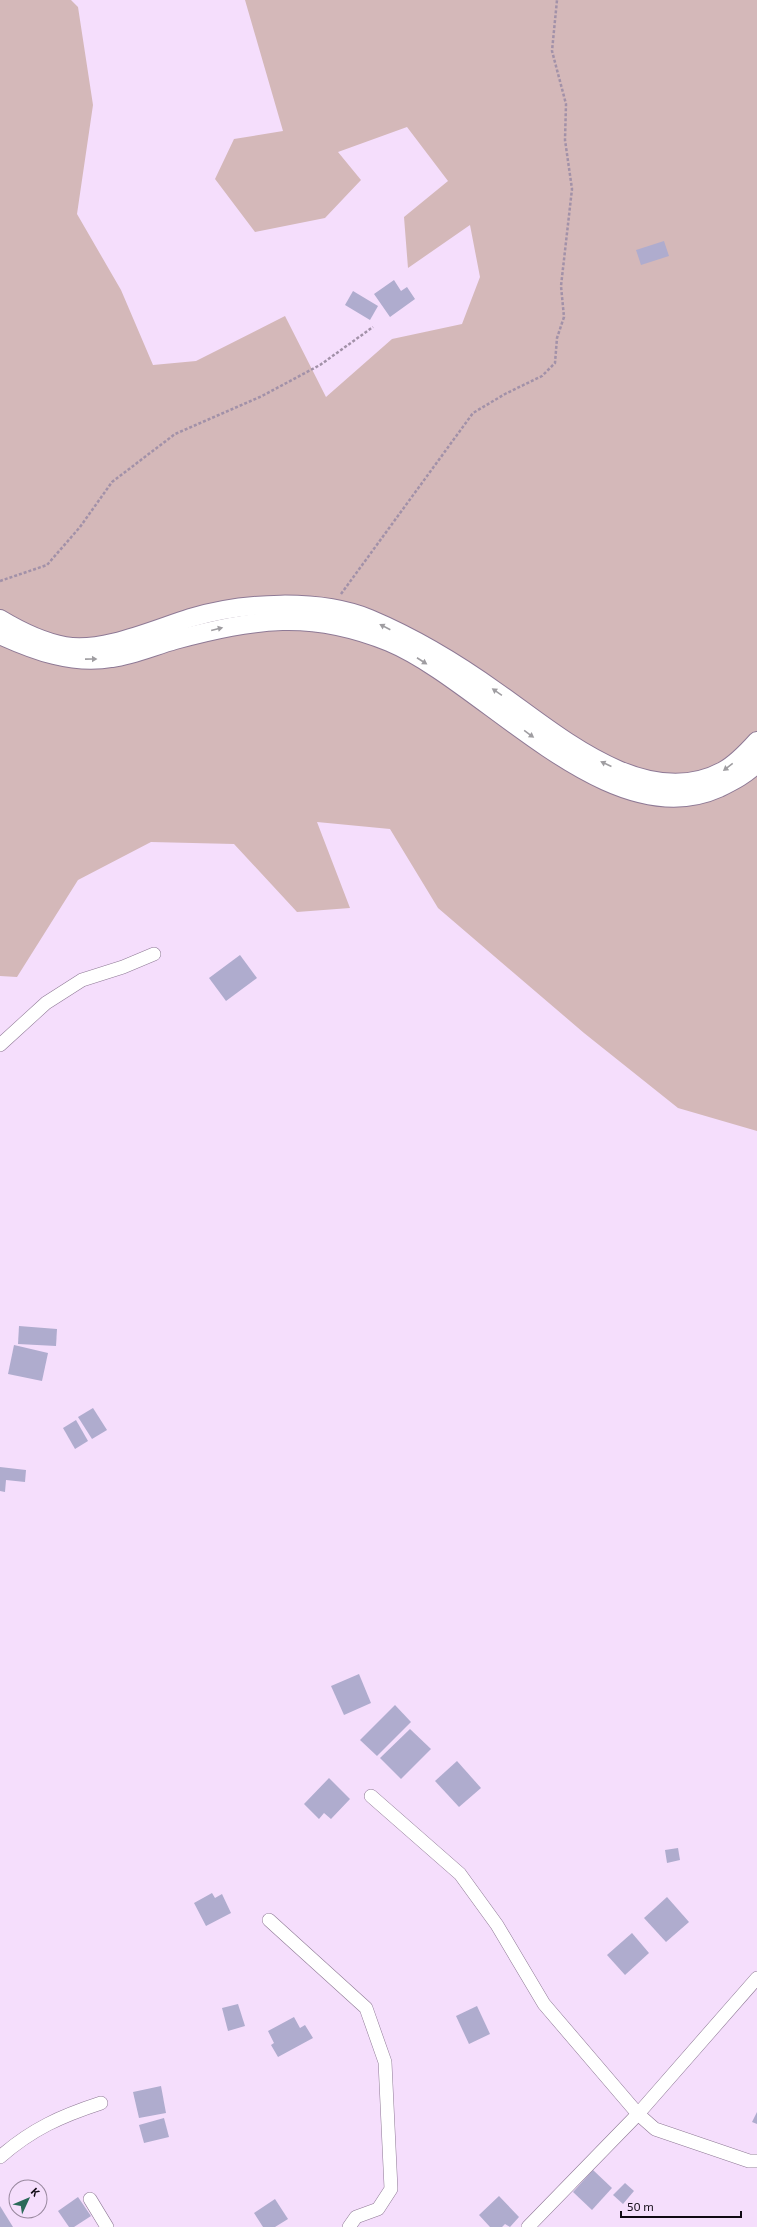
<svg xmlns="http://www.w3.org/2000/svg" width="757" height="2227" viewBox="0 0 757 2227" font-family="'Exo 2',sans-serif">
	<rect width="100%" height="100%" fill="#f5defc"/>
	<polygon fill="#d4b8b9" points="0,0 71,0 78,7 93,105 77,214 121,290 153,365 196,361 285,316 326,397 392,339 462,324 480,277 470,225 408,268 404,217 448,181 407,127 338,152 361,180 325,218 255,232 215,179 234,139 283,131 245,0 757,0 757,1131 678,1108 584,1033 438,908 390,829 317,822 350,908 297,912 234,844 151,842 78,880 17,977 0,976"/>
	<g fill="#afacce">
		<polygon points="664,241 669,256 641,265 636,250"/>
		<polygon points="394,280 401,291 407,287 415,299 390,317 374,294"/>
		<polygon points="353,291 378,306 370,320 345,305"/>
		<polygon points="240,955 257,978 226,1001 209,978"/>
		<polygon points="19,1326 57,1329 56,1346 18,1344"/>
		<polygon points="14,1345 48,1353 42,1381 8,1374"/>
		<polygon points="93,1408 107,1430 92,1439 78,1417"/>
		<polygon points="76,1420 88,1441 75,1449 63,1428"/>
		<polygon points="0,1467 26,1470 25,1482 6,1480 5,1492 0,1491"/>
		<polygon points="359,1674 371,1703 344,1715 331,1686"/>
		<polygon points="395,1705 411,1722 377,1756 360,1740"/>
		<polygon points="410,1729 431,1749 401,1779 380,1758"/>
		<polygon points="457,1761 481,1788 459,1807 435,1781"/>
		<polygon points="329,1778 350,1799 331,1819 324,1813 319,1819 304,1804"/>
		<polygon points="678,1848 680,1860 667,1863 665,1850"/>
		<polygon points="212,1893 215,1898 222,1894 231,1913 206,1926 194,1903"/>
		<polygon points="667,1897 689,1922 666,1942 644,1918"/>
		<polygon points="632,1933 649,1953 625,1975 607,1955"/>
		<polygon points="238,2004 245,2026 228,2031 222,2008"/>
		<polygon points="477,2006 490,2034 469,2044 456,2016"/>
		<polygon points="294,2017 300,2028 305,2025 313,2038 278,2057 271,2045 274,2043 268,2031"/>
		<polygon points="161,2086 166,2113 139,2118 133,2092"/>
		<polygon points="757,2112 757,2124 752,2122"/>
		<polygon points="164,2118 169,2137 144,2143 139,2125"/>
		<polygon points="593,2170 612,2188 592,2210 573,2192"/>
		<polygon points="625,2183 634,2191 623,2204 613,2195"/>
		<polygon points="499,2196 519,2217 510,2227 505,2224 502,2227 490,2227 479,2215"/>
		<polygon points="78,2197 91,2216 74,2227 69,2227 58,2211"/>
		<polygon points="275,2199 288,2219 275,2227 263,2227 254,2213"/>
		<polygon points="0,2206 13,2227 0,2227"/>
	</g>
	<g fill="none" stroke-linecap="round" stroke-linejoin="round">
		<defs>
			<g id="street">
				<polyline points="0,1045 46,1003 82,980 123,967 154,954"/>
				<polyline points="371,1796 460,1874 497,1925 544,2004 638,2114 655,2129 749,2161 757,2161"/>
				<polyline points="269,1920 366,2008 385,2062 391,2189 378,2209 356,2217 349,2227"/>
				<path d="M0,2157C32,2129 61,2116 101,2103"/>
				<polyline points="90,2199 107,2227"/>
				<polyline points="528,2227 638,2114 757,1978"/>
			</g>
			<g id="secondary">
				<path d="M0,619C20,631 42,642 65,646C102,653 155,629 190,618C243,602 319,598 370,619C415,638 458,664 497,692C557,734 645,813 723,771C736,764 748,751 757,741"/>
				<path d="M0,635C35,651 73,665 112,658C133,655 154,646 175,640C255,619 310,610 389,642C485,682 609,838 719,788C733,781 747,774 757,763"/>
			</g>
		</defs>
		<use href="#street" stroke="#8e7995" stroke-width="14"/>
		<use href="#secondary" stroke="#8e7995" stroke-width="20"/>
		<g stroke="#a291a8" stroke-width="2.5" stroke-dasharray="3 2" stroke-linecap="butt">
			<polyline points="0,581 47,565 80,527 112,482 175,434 262,396 320,365 373,327"/>
			<polyline points="341,594 473,413 505,394 542,376 555,363 557,338 564,317 561,286 572,189 565,140 566,104 552,51 557,0"/>
		</g>
		<use href="#street" stroke="#fff" stroke-width="13"/>
		<use href="#secondary" stroke="#fff" stroke-width="18"/>
	</g>
	<defs><path id="oneway-solid" d="M-6-.8H1V-3.2L6.5 0L1 3.2V.8H-6Z"/></defs>
	<g fill="#9f9da1">
		<use href="#oneway-solid" transform="translate(385 627) rotate(-153)"/>
		<use href="#oneway-solid" transform="translate(217 629) rotate(-14)"/>
		<use href="#oneway-solid" transform="translate(91 659) rotate(-1)"/>
		<use href="#oneway-solid" transform="translate(422 661) rotate(33)"/>
		<use href="#oneway-solid" transform="translate(497 692) rotate(-145)"/>
		<use href="#oneway-solid" transform="translate(529 734) rotate(36)"/>
		<use href="#oneway-solid" transform="translate(606 764) rotate(-155)"/>
		<use href="#oneway-solid" transform="translate(728 767) rotate(142)"/>
	</g>
	<g transform="translate(28 2199) rotate(46)"><circle r="19" fill="#f5defc" stroke="#99899f"/>
	<path d="M0-3L7 15L0 10L-7 15Z" fill="#2a6a59"/>
	<text y="-6" font-size="11" font-weight="bold" text-anchor="middle" fill="#100913">K</text>
	</g>
	<path d="M621 2211v6h120v-6" fill="none" stroke="#100913" stroke-width="2"/>
	<text x="627" y="2211" font-size="12" fill="#100913" stroke="#f5defc" stroke-width="3" paint-order="stroke">50 m</text>
</svg>
